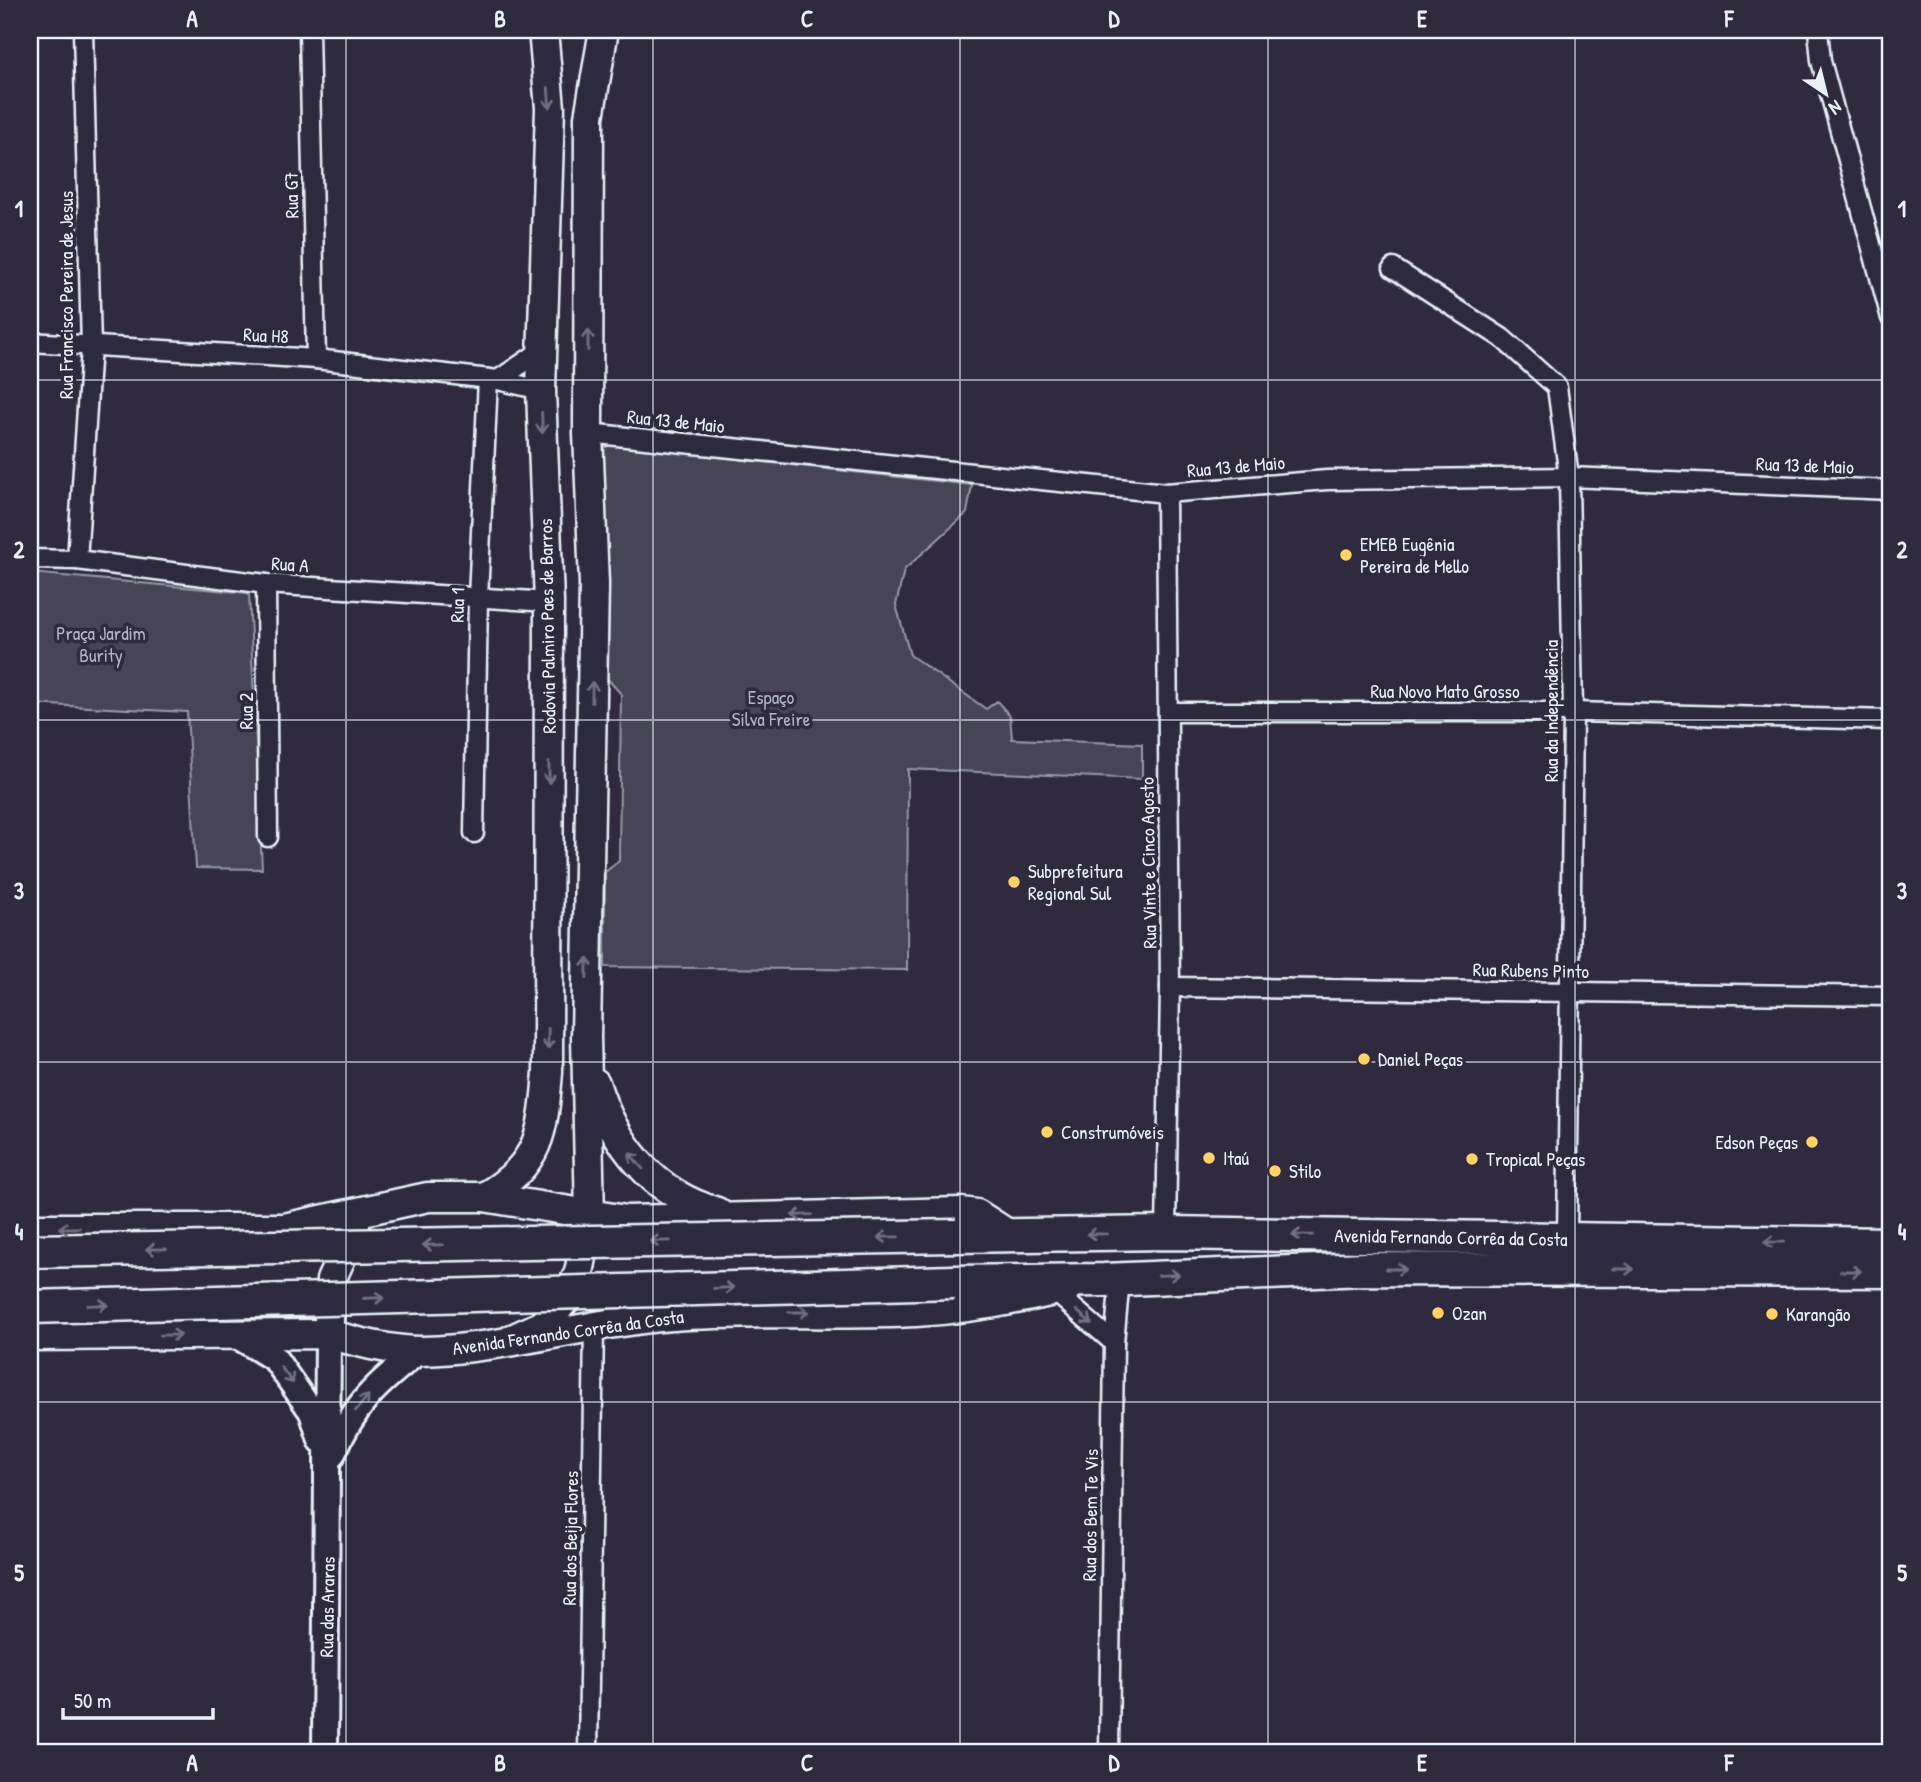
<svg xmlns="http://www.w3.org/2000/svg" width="1921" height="1782" viewBox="0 0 1921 1782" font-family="'Patrick Hand',sans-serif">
	<rect width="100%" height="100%" fill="#2f2a3d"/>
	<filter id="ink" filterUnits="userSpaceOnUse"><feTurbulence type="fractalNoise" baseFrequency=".0143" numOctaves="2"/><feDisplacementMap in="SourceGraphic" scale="14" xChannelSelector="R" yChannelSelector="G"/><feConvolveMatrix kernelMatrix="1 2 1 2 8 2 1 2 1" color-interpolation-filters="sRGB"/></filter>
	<g filter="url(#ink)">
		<g fill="#464455" stroke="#979aa6" stroke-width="2">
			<polygon points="610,445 972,485 967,513 904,570 896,605 910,655 986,709 997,701 1010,716 1012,739 1142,744 1142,779 908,769 907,970 605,967 605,872 619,861 621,694 606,677 600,450"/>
			<polygon points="30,573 249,593 262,869 196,868 187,712 30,704"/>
		</g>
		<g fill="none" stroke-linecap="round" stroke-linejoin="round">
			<defs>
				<g id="street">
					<polyline points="309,30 316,359"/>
					<polyline points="1818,30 1821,61 1891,318"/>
					<polyline points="1393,268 1502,338 1557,387 1569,477 1573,712 1567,1238"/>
					<polyline points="30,342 316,359 498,380 541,390"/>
					<polyline points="498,380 542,350"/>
					<polyline points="588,433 1166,493 1327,480 1569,477 1891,490"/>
					<polyline points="30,559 77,560 266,584 549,602"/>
					<polyline points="77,560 91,347 83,30"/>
					<polyline points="266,584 268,837"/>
					<polyline points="1168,712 1573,712 1891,720"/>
					<polyline points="474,833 478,598 488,379"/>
					<polyline points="1170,987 1891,996"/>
					<polyline points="1166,1233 1170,987 1166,493"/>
					<polyline points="1054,1291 1114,1343"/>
					<polyline points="588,1752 594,1325"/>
					<polyline points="1109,1752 1114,1343 1120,1279"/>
				</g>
				<g id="secondary">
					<polyline points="234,1334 275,1359 312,1412 321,1440"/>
					<path d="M332,1455C355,1404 375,1385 419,1351"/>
					<polyline points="325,1752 328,1334"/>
				</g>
				<g id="primary">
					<path d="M595,1083C614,1144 653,1194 717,1212"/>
					<path d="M484,1197C541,1163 543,1133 548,1072L549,602L541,390L550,108L543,30"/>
					<polyline points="30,1228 284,1228 428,1197 484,1197 626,1220 961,1212 977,1214 1011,1236"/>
					<polyline points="329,1321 331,1280 355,1227"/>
					<path d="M30,1336L328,1334C358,1342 390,1351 422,1351C506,1349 589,1322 673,1316C754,1310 835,1316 916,1312C967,1309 1018,1300 1067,1288"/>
					<polyline points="512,1339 543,1325 565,1300 579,1273 590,1216 586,1037 594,584 588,433 589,117 604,30"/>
				</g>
				<g id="highway">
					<polyline points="956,1236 1166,1233 1891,1244"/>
					<polyline points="954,1282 1104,1280 1364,1269 1891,1271"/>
				</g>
			</defs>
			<use href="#street" stroke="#e8f1f8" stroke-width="23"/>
			<use href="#secondary" stroke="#e8f1f8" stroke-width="30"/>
			<use href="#primary" stroke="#e8f1f8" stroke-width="33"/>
			<use href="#highway" stroke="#e8f1f8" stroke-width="37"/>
			<use href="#street" stroke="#2f2a3d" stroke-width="18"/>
			<use href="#secondary" stroke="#2f2a3d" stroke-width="24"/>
			<use href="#primary" stroke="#2f2a3d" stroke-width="28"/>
			<use href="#highway" stroke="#2f2a3d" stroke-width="32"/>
			<defs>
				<g id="highway-bridge">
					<polyline points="30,1251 956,1236"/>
					<polyline points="30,1307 954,1282"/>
				</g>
			</defs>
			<use href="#highway-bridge" stroke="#e8f1f8" stroke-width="37" stroke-linecap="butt"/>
			<use href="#highway-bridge" stroke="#2f2a3d" stroke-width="32"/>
		</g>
		<defs><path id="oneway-shaft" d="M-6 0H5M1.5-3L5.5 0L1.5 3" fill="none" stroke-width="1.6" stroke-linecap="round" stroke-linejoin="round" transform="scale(1.75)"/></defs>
		<g stroke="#70707e">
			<use href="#oneway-shaft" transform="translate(549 98) rotate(86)"/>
			<use href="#oneway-shaft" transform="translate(588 340) rotate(-90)"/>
			<use href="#oneway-shaft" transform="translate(542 423) rotate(88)"/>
			<use href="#oneway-shaft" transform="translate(592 692) rotate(-89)"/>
			<use href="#oneway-shaft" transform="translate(549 773) rotate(90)"/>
			<use href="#oneway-shaft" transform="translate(587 968) rotate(-89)"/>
			<use href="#oneway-shaft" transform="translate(548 1039) rotate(91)"/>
			<use href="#oneway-shaft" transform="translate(636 1161) rotate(-131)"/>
			<use href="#oneway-shaft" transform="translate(802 1215) rotate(178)"/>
			<use href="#oneway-shaft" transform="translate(69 1228) rotate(180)"/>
			<use href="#oneway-shaft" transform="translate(1097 1234) rotate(179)"/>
			<use href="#oneway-shaft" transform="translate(1302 1235) rotate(-179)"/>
			<use href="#oneway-shaft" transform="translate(888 1237) rotate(179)"/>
			<use href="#oneway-shaft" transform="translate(660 1241) rotate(179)"/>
			<use href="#oneway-shaft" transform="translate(1774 1242) rotate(-179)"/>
			<use href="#oneway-shaft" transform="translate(433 1245) rotate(179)"/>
			<use href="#oneway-shaft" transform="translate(156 1249) rotate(179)"/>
			<use href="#oneway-shaft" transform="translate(1396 1269)"/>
			<use href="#oneway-shaft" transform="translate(1624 1269)"/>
			<use href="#oneway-shaft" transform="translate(1851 1271)"/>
			<use href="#oneway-shaft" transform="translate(1169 1275) rotate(-2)"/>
			<use href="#oneway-shaft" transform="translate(724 1288) rotate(-2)"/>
			<use href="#oneway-shaft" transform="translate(374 1298) rotate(-2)"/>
			<use href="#oneway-shaft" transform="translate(98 1305) rotate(-2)"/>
			<use href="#oneway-shaft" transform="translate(799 1312)"/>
			<use href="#oneway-shaft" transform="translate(1084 1317) rotate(41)"/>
			<use href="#oneway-shaft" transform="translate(171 1335) rotate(-1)"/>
			<use href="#oneway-shaft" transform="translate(287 1375) rotate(52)"/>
			<use href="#oneway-shaft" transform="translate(362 1403) rotate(-50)"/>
		</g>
	</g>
	<path fill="none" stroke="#e8f1f8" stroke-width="2" stroke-opacity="0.55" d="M346,30V1752M653,30V1752M960,30V1752M1268,30V1752M1575,30V1752M30,380H1891M30,720H1891M30,1062H1891M30,1402H1891"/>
	<g fill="#ffd166" stroke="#2f2a3d" stroke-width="2.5">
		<circle cx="1346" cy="555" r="7"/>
		<circle cx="1014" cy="882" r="7"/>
		<circle cx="1364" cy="1059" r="7"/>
		<circle cx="1047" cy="1132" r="7"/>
		<circle cx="1812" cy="1142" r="7"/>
		<circle cx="1209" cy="1158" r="7"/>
		<circle cx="1472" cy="1159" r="7"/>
		<circle cx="1275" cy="1171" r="7"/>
		<circle cx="1438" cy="1313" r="7"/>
		<circle cx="1772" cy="1314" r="7"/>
	</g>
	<g text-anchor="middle" stroke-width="7" stroke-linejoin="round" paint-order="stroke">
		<g font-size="19" fill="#e8f1f8" stroke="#2f2a3d">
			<text transform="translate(291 195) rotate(-91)" y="7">Rua G7</text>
			<text transform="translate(66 295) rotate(-90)" y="7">Rua Francisco Pereira de Jesus</text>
			<text transform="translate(266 335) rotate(3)" y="7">Rua H8</text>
			<text transform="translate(676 421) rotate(6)" y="7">Rua 13 de Maio</text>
			<text transform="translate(1805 465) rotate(2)" y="7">Rua 13 de Maio</text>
			<text transform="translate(1236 466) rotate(-5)" y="7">Rua 13 de Maio</text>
			<text transform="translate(290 564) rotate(4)" y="7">Rua A</text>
			<text transform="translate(457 605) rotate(-88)" y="7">Rua 1</text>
			<text transform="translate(547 626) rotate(-91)" y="7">Rodovia Palmiro Paes de Barros</text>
			<text x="1445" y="698">Rua Novo Mato Grosso</text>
			<text transform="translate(246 711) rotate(-90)" y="7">Rua 2</text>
			<text transform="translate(1551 711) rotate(-90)" y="7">Rua da Independência</text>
			<text transform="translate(1148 863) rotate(-91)" y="7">Rua Vinte e Cinco Agosto</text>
			<text transform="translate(1531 970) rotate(1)" y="7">Rua Rubens Pinto</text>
			<text transform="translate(1451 1237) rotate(1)" y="7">Avenida Fernando Corrêa da Costa</text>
			<text transform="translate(568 1332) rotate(-8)" y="7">Avenida Fernando Corrêa da Costa</text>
			<text transform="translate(1090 1515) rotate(-89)" y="7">Rua dos Bem Te Vis</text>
			<text transform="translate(570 1538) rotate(-89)" y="7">Rua dos Beija Flores</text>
			<text transform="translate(327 1607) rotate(-89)" y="7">Rua das Araras</text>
		</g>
		<g font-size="19" fill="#e8f1f8" stroke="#2f2a3d" text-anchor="start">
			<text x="1360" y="551">EMEB Eugênia<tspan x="1360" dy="22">Pereira de Mello</tspan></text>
			<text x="1028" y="878">Subprefeitura<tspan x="1028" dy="22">Regional Sul</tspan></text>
			<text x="1378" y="1066">Daniel Peças</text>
			<text x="1061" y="1139">Construmóveis</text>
			<text x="1798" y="1149" text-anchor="end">Edson Peças</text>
			<text x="1223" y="1165">Itaú</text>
			<text x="1486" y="1166">Tropical Peças</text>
			<text x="1289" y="1178">Stilo</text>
			<text x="1452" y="1320">Ozan</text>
			<text x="1786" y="1321">Karangão</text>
		</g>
		<g font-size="19" fill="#afb4bf" stroke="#2f2a3d">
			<text x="101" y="640">Praça Jardim<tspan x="101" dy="22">Burity</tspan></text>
			<text x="771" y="704">Espaço<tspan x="771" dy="22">Silva Freire</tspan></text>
		</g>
	</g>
	<rect width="1921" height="1782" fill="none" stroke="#2f2a3d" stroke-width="77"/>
	<g transform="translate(1826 94) rotate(145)" stroke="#2f2a3d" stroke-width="5" paint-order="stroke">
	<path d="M0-5L12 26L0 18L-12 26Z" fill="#e8f1f8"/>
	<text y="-10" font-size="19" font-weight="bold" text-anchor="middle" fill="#e8f1f8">N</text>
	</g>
	<path d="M63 1708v10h150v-10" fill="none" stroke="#e8f1f8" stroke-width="3.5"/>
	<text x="74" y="1708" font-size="21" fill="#e8f1f8" stroke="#2f2a3d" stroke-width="5" paint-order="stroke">50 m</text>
	<rect x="38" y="38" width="1844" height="1706" fill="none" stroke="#e8f1f8" stroke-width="2.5"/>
	<g font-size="23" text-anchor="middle" font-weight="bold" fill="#e8f1f8">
		<text x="192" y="27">A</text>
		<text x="500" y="27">B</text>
		<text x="807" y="27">C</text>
		<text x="1114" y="27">D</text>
		<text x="1422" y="27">E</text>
		<text x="1729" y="27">F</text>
		<text x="19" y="217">1</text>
		<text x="1902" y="217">1</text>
		<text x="19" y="558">2</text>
		<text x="1902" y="558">2</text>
		<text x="19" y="899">3</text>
		<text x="1902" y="899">3</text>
		<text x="19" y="1240">4</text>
		<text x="1902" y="1240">4</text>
		<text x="19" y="1581">5</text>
		<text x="1902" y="1581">5</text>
		<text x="192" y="1771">A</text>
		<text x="500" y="1771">B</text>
		<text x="807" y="1771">C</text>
		<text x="1114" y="1771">D</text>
		<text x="1422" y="1771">E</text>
		<text x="1729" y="1771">F</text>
	</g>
</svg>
